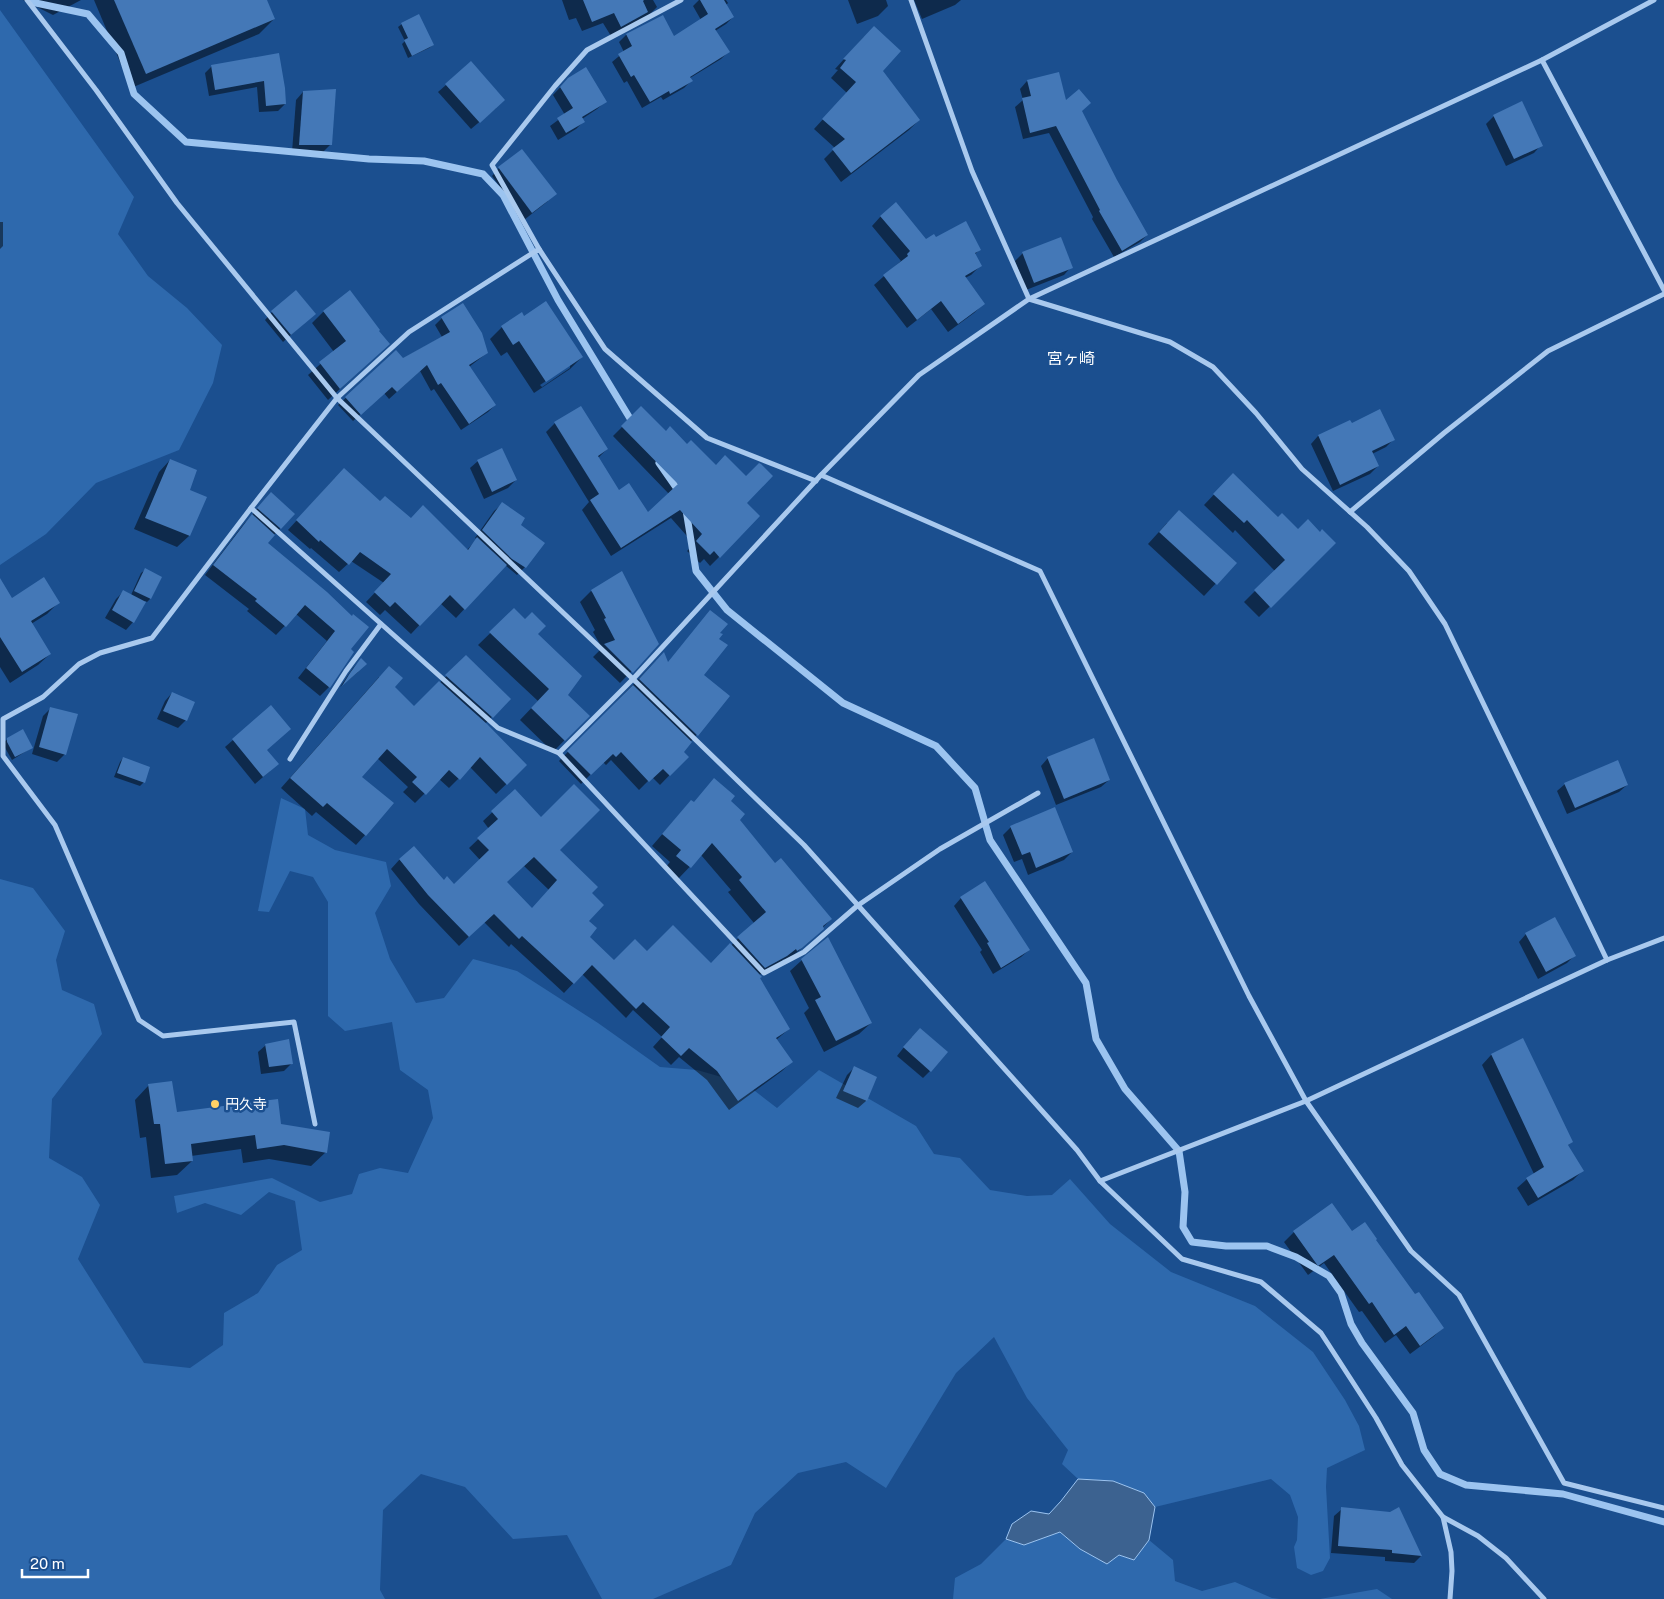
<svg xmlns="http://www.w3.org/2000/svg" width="1664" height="1599" viewBox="0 0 1664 1599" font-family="'Public Sans','Noto Sans JP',sans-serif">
	<rect width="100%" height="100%" fill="#1b4f8f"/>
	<g fill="#2e69ad">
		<polygon points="0,10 134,197 118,234 148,276 187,308 222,345 213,383 179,450 96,483 46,534 0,565"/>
		<polygon points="281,798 305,809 308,835 335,850 386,862 391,886 375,913 390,959 416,1003 444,998 473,959 517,971 598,1023 660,1067 697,1070 746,1084 777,1108 819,1070 916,1126 934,1154 960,1158 990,1190 1027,1196 1052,1195 1070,1179 1110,1224 1171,1272 1255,1306 1313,1352 1345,1400 1359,1426 1365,1450 1327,1468 1326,1487 1330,1558 1323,1571 1311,1575 1297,1568 1294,1547 1297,1540 1298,1517 1290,1495 1271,1479 1155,1507 1144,1493 1113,1481 1078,1479 1062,1464 1068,1450 1027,1398 994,1337 956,1373 886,1488 846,1462 798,1473 755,1513 731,1565 653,1599 602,1599 567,1535 513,1539 465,1487 421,1474 383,1510 380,1590 385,1599 0,1599 0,879 33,888 65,931 56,960 62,990 94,1004 102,1034 52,1099 49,1158 82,1177 100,1205 78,1259 144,1363 190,1368 223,1345 224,1313 258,1293 277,1265 302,1250 295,1201 269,1192 241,1215 205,1203 177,1213 174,1196 272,1178 320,1202 352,1194 359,1174 380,1168 408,1173 433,1118 428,1090 400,1070 392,1022 345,1031 328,1016 328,902 313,877 290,871 269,912 258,911"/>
		<polygon points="1060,1532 1080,1549 1119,1555 1134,1560 1149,1540 1173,1560 1175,1581 1202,1591 1235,1582 1272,1598 1280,1599 953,1599 955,1578 981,1564 1006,1539 1024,1545"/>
		<polygon points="1377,1589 1392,1599 1320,1599"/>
	</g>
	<polygon fill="#3c6290" stroke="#9cc4f0" points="1078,1479 1113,1481 1144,1493 1155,1507 1149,1540 1134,1560 1119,1555 1107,1564 1080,1549 1060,1532 1024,1545 1006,1539 1012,1524 1031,1511 1049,1514 1061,1501"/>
	<g fill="#0007" fill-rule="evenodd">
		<polygon points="23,0 81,0 53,15"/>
		<polygon points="94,0 266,0 274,19 259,34 131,88"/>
		<polygon points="562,0 653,0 657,7 647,17 611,36 603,23 582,31 576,18 569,20"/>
		<polygon points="699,0 726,0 728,3 726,5 733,17 726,24 715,31 728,52 721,59 690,78 691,81 684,88 663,100 661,97 642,108 627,81 624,83 612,62 624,52 619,42 626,35 662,16 673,38 701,20 693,6"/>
		<polygon points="848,0 886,0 888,6 878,16 857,24"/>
		<polygon points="914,0 961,0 955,5 922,19"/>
		<polygon points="402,24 433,45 429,48 408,58 402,44 405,41 398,27"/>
		<polygon points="864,37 881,71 919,120 909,130 841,182 824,159 835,148 814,129 847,93 831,78 838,70 835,69"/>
		<polygon points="278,54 285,104 278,111 259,112 257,87 209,96 205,73 212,66"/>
		<polygon points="568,79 605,102 597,109 582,119 583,122 576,129 558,140 550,126 565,115 553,95"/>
		<polygon points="1027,81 1081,112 1116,181 1147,235 1140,242 1114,257 1092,219 1093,217 1049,133 1023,139 1015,107 1023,100 1020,89"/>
		<polygon points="446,85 496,108 471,129 438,92"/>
		<polygon points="303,92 331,144 323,152 292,152 296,100"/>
		<polygon points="1494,116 1541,145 1534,153 1506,166 1486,124"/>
		<polygon points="499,168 548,201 524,220 492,176"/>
		<polygon points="881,216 926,241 936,238 979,250 974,255 980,266 971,275 965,278 983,304 974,313 948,332 931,309 907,328 874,285 901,261 872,226"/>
		<polygon points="0,222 3,222 3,246 0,249"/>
		<polygon points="1023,253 1071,267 1064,275 1026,290 1015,261"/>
		<polygon points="324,311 377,355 328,400 308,375 334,352 312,323"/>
		<polygon points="272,312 314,314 283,342 265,320"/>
		<path d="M521,314L523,317L582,357L570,369L534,393L507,352L501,356L490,339L502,327ZM570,365V368L542,387L540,385Z"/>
		<polygon points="442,318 487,353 469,367 495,405 488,412 461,430 434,389 431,391 420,371 389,399 384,393 353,421 338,405 396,352 402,359 442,337 435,325"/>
		<polygon points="641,408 666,432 687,445 715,466 746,478 745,503 719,557 710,566 704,559 700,563 687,551 694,544 671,518 611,556 582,510 589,502 546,432 555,423 607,449 598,458 618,491 648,514 669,494 613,436"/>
		<polygon points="1350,422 1352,425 1394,439 1386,447 1372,454 1378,466 1370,474 1333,491 1311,444 1318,436"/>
		<polygon points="170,460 188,490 205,498 189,536 177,547 134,529 159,472"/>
		<polygon points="478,461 516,480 508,488 484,499 470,468"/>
		<polygon points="335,478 467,550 477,539 475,538 494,511 502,504 519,526 525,567 517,575 505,565 456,618 440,603 411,634 385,610 380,615 366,602 384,583 351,561 339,572 311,548 310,549 288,530"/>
		<polygon points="1222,486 1298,531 1319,533 1334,543 1259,617 1244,602 1275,571 1235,530 1233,533 1204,505"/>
		<polygon points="264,501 294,514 266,543 352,618 349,649 329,687 320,696 298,678 327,641 296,614 276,635 247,611 249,609 205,575 243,525"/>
		<polygon points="1167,523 1235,563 1204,596 1148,544"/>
		<polygon points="145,570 150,599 147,602 145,601 133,622 126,630 105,618 116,599 124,591 131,595 141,573"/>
		<polygon points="0,581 12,599 58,603 47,614 31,624 50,654 38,665 10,683 0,667"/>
		<polygon points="591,591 658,644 620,683 593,657 602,648 593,632 595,630 580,602"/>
		<polygon points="514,610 536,634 566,695 588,716 553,752 520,720 538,701 478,645"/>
		<polygon points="718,633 702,675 728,697 682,752 687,757 660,785 652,777 639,790 611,760 606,765 603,762 581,784 559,761 656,661 668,663"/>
		<polygon points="466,657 509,699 485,724 526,765 496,794 470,767 449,788 439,779 415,803 403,792 408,787 377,758 360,777 365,835 356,845 316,812 312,816 281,788 379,677 393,687 414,708"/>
		<polygon points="361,660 358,672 340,687 353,668"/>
		<polygon points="172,693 186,720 178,728 157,719 165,701"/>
		<polygon points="51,708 65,754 57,762 32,754 43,716"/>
		<polygon points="8,739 31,748 12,760 4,746 4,742"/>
		<polygon points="233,740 266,750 270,771 255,784 225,747"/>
		<polygon points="123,758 144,782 140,786 114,777 120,762"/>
		<polygon points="1048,758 1109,780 1101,787 1056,805 1041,766"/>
		<polygon points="1565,784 1627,785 1619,792 1567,814 1557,791"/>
		<path d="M515,791L591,893L587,921L588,937L614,962L647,953L711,965L754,923L728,892L731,890L701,855L678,879L665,868L670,862L652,846L691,801L693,803L729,801L738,820L775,865L831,919L811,940L788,960L785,962L784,959L774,968L759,975V978L789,1029L776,1040L791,1062L782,1071L729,1110L707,1080L679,1057L671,1065L653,1047L662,1037L633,1010L626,1018L582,974L564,993L511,944L509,947L484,922L459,946L419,904L391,869L400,859L454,886L480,860L469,848L489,829L483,821ZM524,866L549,890L532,909L505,883Z"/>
		<polygon points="1011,827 1072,852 1064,860 1028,875 1022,859 1014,862 1003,835"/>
		<polygon points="961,898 1029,950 1021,957 993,974 980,952 982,950 954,906"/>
		<polygon points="1526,934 1574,956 1567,963 1538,979 1519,942"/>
		<polygon points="802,960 871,1023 859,1034 824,1052 804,1013 809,1008 790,971"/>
		<polygon points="912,1037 930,1071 923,1078 897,1056"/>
		<polygon points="1523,1040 1572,1142 1567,1146 1582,1171 1573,1180 1528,1206 1517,1188 1527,1179 1534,1174 1482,1065 1491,1055"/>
		<polygon points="266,1045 292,1063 284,1071 261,1074 258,1052"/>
		<polygon points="854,1068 876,1078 866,1101 858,1108 836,1098 847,1075"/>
		<polygon points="149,1085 175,1113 280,1125 326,1152 311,1166 269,1159 243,1163 241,1149 191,1156 192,1161 177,1175 151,1178 146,1137 140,1138 135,1100"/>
		<polygon points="1332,1205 1351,1233 1414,1296 1443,1328 1433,1337 1410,1354 1396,1335 1385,1343 1362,1311 1359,1312 1324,1263 1308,1275 1284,1242 1294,1232"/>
		<polygon points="1398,1508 1421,1556 1414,1563 1385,1561 1385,1557 1331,1553 1334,1516 1342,1509 1390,1513"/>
	</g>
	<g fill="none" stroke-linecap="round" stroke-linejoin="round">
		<g stroke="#9cc4f0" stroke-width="7">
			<polyline points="33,0 36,3 88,14 121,53 134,94 186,142 369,159 424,161 483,174 503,195 558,300 634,425"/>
			<polyline points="659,463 680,493"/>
			<polyline points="686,510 696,571 727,610 843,703 936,746 975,788 990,840 1086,983 1096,1039 1125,1089 1179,1151 1185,1192 1183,1227 1192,1242 1226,1246 1267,1246 1296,1257 1329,1276 1341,1293 1351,1324 1362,1343 1413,1413 1424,1450 1440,1474 1466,1485 1563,1494 1664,1522"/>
		</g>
	</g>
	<g fill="#4478b7" fill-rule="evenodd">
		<polygon points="114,0 267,0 275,19 146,74"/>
		<polygon points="583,0 644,0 643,1 648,12 621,27 614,13 592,22"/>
		<polygon points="700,0 724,0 734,17 715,29 730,52 690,77 693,81 670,94 669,91 650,102 634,75 631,77 618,54 632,46 626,34 663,15 674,36 708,14"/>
		<polygon points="419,14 434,45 412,56 404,40 408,38 401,23"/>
		<polygon points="874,26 901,51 883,71 920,120 851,173 832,149 845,139 822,119 856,82 840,68 846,60 843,59"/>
		<polygon points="279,53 285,88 286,104 266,106 264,81 215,90 211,65"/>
		<polygon points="471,61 505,100 480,123 445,84"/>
		<polygon points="586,67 607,102 582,117 585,122 566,133 557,118 573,108 560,87 568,78"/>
		<polygon points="1059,72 1066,100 1079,89 1091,103 1082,111 1117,180 1148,235 1122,251 1099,211 1100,210 1056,126 1030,133 1022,98 1031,96 1027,80"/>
		<polygon points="336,89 332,145 299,145 303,91"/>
		<polygon points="1522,101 1543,146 1514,159 1493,115"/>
		<polygon points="522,149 557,194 532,213 498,167"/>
		<polygon points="896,202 926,239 934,234 936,237 966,221 981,250 975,253 982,266 965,276 985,304 958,324 941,301 917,320 883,275 908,256 907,254 910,251 880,216"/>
		<polygon points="1061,237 1073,268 1034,283 1022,252"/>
		<polygon points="296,290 316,314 291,335 271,311"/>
		<polygon points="350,290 380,330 379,331 390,344 340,389 319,362 346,341 323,311"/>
		<polygon points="546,301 583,357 546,382 519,341 513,345 501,326 522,312 524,316"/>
		<polygon points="463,303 482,333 488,353 469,365 496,405 469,424 441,383 438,385 427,365 397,392 392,387 361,415 345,397 396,350 403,358 450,332 441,317"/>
		<polygon points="581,406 608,449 598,456 619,490 629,483 648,512 678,484 621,426 641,406 666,431 670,426 687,444 691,440 716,465 725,455 746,476 759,463 761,464 773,476 747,503 760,516 720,558 714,551 710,555 696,541 702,534 680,510 621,548 590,500 599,494 554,422"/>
		<polygon points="1380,409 1395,440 1372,451 1379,466 1340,485 1318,435 1350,420 1352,423"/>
		<polygon points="502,448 517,480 492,492 477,460"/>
		<polygon points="170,459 197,470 190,490 207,497 190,536 145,518"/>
		<polygon points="344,468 380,501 385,496 411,518 423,505 468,550 477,537 507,565 465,610 450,595 420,626 395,602 390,607 374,592 391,574 360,552 349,565 320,540 319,542 296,520"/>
		<polygon points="1233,473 1278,517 1282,513 1298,529 1308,519 1320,532 1322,529 1336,543 1271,608 1254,590 1285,560 1247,520 1244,523 1213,494"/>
		<polygon points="271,492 295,514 281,529 257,508"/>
		<polygon points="502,502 525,518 521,525 545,543 526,568 512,559 482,530"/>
		<polygon points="1179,510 1237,563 1217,585 1159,532"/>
		<polygon points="252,514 275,535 268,543 327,592 352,616 353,614 369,627 351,649 354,652 330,688 306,668 335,631 305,605 286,627 255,601 257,599 213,565"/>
		<polygon points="145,568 162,577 151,599 134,591"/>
		<polygon points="622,571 659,644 633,673 604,644 615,640 604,619 606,618 591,590"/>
		<polygon points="44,577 60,603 31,621 51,654 22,672 0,637 0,578 12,598"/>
		<polygon points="123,590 146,602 134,623 112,610"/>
		<polygon points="514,608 525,619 532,612 546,626 538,634 582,676 568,695 590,716 565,741 531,708 549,689 489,632"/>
		<polygon points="710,610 728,624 720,633 723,634 719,639 728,645 704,675 730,696 698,736 639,679 664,652 668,662"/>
		<polygon points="466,655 511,699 493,718 445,675"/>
		<polygon points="361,658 367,664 342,686 350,673"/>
		<polygon points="389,666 403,678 395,687 414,706 439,681 487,724 527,765 507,785 480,757 460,780 449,770 426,795 412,782 417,777 387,749 362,777 394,803 366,836 327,803 323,807 290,778"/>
		<polygon points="633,685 692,742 684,752 689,757 670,776 663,769 649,782 621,752 616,757 613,754 591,775 567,751"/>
		<polygon points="172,692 195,702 187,721 163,711"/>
		<polygon points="271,705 291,729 267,750 279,764 263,777 232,739"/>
		<polygon points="50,707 78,714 66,755 39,747"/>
		<polygon points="23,729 33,748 15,757 7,742 7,738"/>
		<polygon points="1094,738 1110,780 1064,799 1047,757"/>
		<polygon points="123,757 150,767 145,783 117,773"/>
		<polygon points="1618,760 1628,785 1575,808 1564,783"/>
		<polygon points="714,778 735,796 731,801 745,814 740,820 775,863 781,858 832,919 823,926 824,929 802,948 797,951 796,949 787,956 765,968 737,937 766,912 739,880 742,877 712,843 691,868 676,856 681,850 662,834 691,800 694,802"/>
		<path d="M574,784L600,810L560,850L598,887L592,893L604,905L589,921L597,928L590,937L614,960L635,939L647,951L673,925L711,963L730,943L762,977L760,978L790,1029L776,1038L793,1062L738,1101L717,1071L689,1048L681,1056L661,1037L670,1027L643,1002L636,1009L592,965L574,984L522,936L519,939L494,914L469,937L428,895L399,859L414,846L444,880L447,876L454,884L489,850L477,838L498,819L491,811L515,789L541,817ZM534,857L557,880L532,908L507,882Z"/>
		<polygon points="1055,807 1073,852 1036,868 1030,852 1022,855 1010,826"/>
		<polygon points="985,881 1030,950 1001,968 987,943 989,942 960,897"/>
		<polygon points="1555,917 1576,956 1546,972 1525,933"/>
		<polygon points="828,937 872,1023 836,1041 815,1000 821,997 801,959"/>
		<polygon points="920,1028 948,1052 931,1072 903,1047"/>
		<polygon points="1523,1038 1573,1142 1568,1145 1584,1171 1538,1198 1526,1178 1544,1167 1491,1054"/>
		<polygon points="289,1039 293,1064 269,1067 265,1044"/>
		<polygon points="854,1066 877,1077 867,1101 843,1091"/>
		<polygon points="172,1081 177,1112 278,1099 281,1124 330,1132 327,1153 284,1145 257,1149 255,1135 191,1144 193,1161 165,1164 160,1124 154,1124 148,1084"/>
		<polygon points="1332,1203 1352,1231 1365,1222 1377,1239 1376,1240 1415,1294 1419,1292 1444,1328 1420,1346 1406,1326 1394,1335 1372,1302 1369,1304 1334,1255 1318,1266 1293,1231"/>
		<polygon points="1341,1507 1390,1512 1399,1507 1422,1556 1392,1553 1392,1550 1338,1546"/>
	</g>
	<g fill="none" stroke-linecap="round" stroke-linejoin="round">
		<g stroke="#a9c9ee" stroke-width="5">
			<polyline points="27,0 96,90 177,203 337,398 633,679 804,845 1077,1150 1100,1181 1182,1259 1261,1282 1321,1333 1376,1418 1402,1465 1443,1517 1451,1552 1452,1571 1450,1599"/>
			<polyline points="911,0 972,171 1029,299 1170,342 1213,367 1256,413 1302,469 1367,527 1409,571 1445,624 1607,960"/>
			<polyline points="1542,60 1664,290"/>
			<polyline points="539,249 492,165 555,86 587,50 681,0"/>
			<polyline points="821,475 1040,571 1249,996 1306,1101 1411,1251 1459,1295 1564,1483 1664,1508"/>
			<polyline points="816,481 707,438 605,349 539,249 409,332 337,398 251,508 498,728 559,753 764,973 804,952 857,906 940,849 1038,793"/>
			<polyline points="251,508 152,638 100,653 79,664 43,697 3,719 3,756 55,825 139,1020 163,1036 294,1022 315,1124"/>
			<polyline points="1350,512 1444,433 1548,351 1664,294"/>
			<polyline points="559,753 633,679 821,475 919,375 1029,299 1542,60 1654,0"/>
			<polyline points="290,759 346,671 381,624"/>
			<polyline points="1100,1181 1306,1101 1607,960 1664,938"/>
			<polyline points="1443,1517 1478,1536 1506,1558 1544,1599"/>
		</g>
	</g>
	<circle fill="#ffd166" stroke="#1b4f8f" stroke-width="2" cx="215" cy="1104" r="5"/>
	<g text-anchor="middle" stroke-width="5" stroke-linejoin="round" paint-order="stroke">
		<g font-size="14" fill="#fff" stroke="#1b4f8f" text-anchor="start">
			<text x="225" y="1109">円久寺</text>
		</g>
		<g font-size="16" fill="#fff" stroke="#1b4f8f">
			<text x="1071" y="364">宮ヶ崎</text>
		</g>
	</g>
	<path d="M22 1569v8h66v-8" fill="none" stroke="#ffffff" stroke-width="2.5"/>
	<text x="30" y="1569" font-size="15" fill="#ffffff" stroke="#1b4f8f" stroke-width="4" paint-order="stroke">20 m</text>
</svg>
